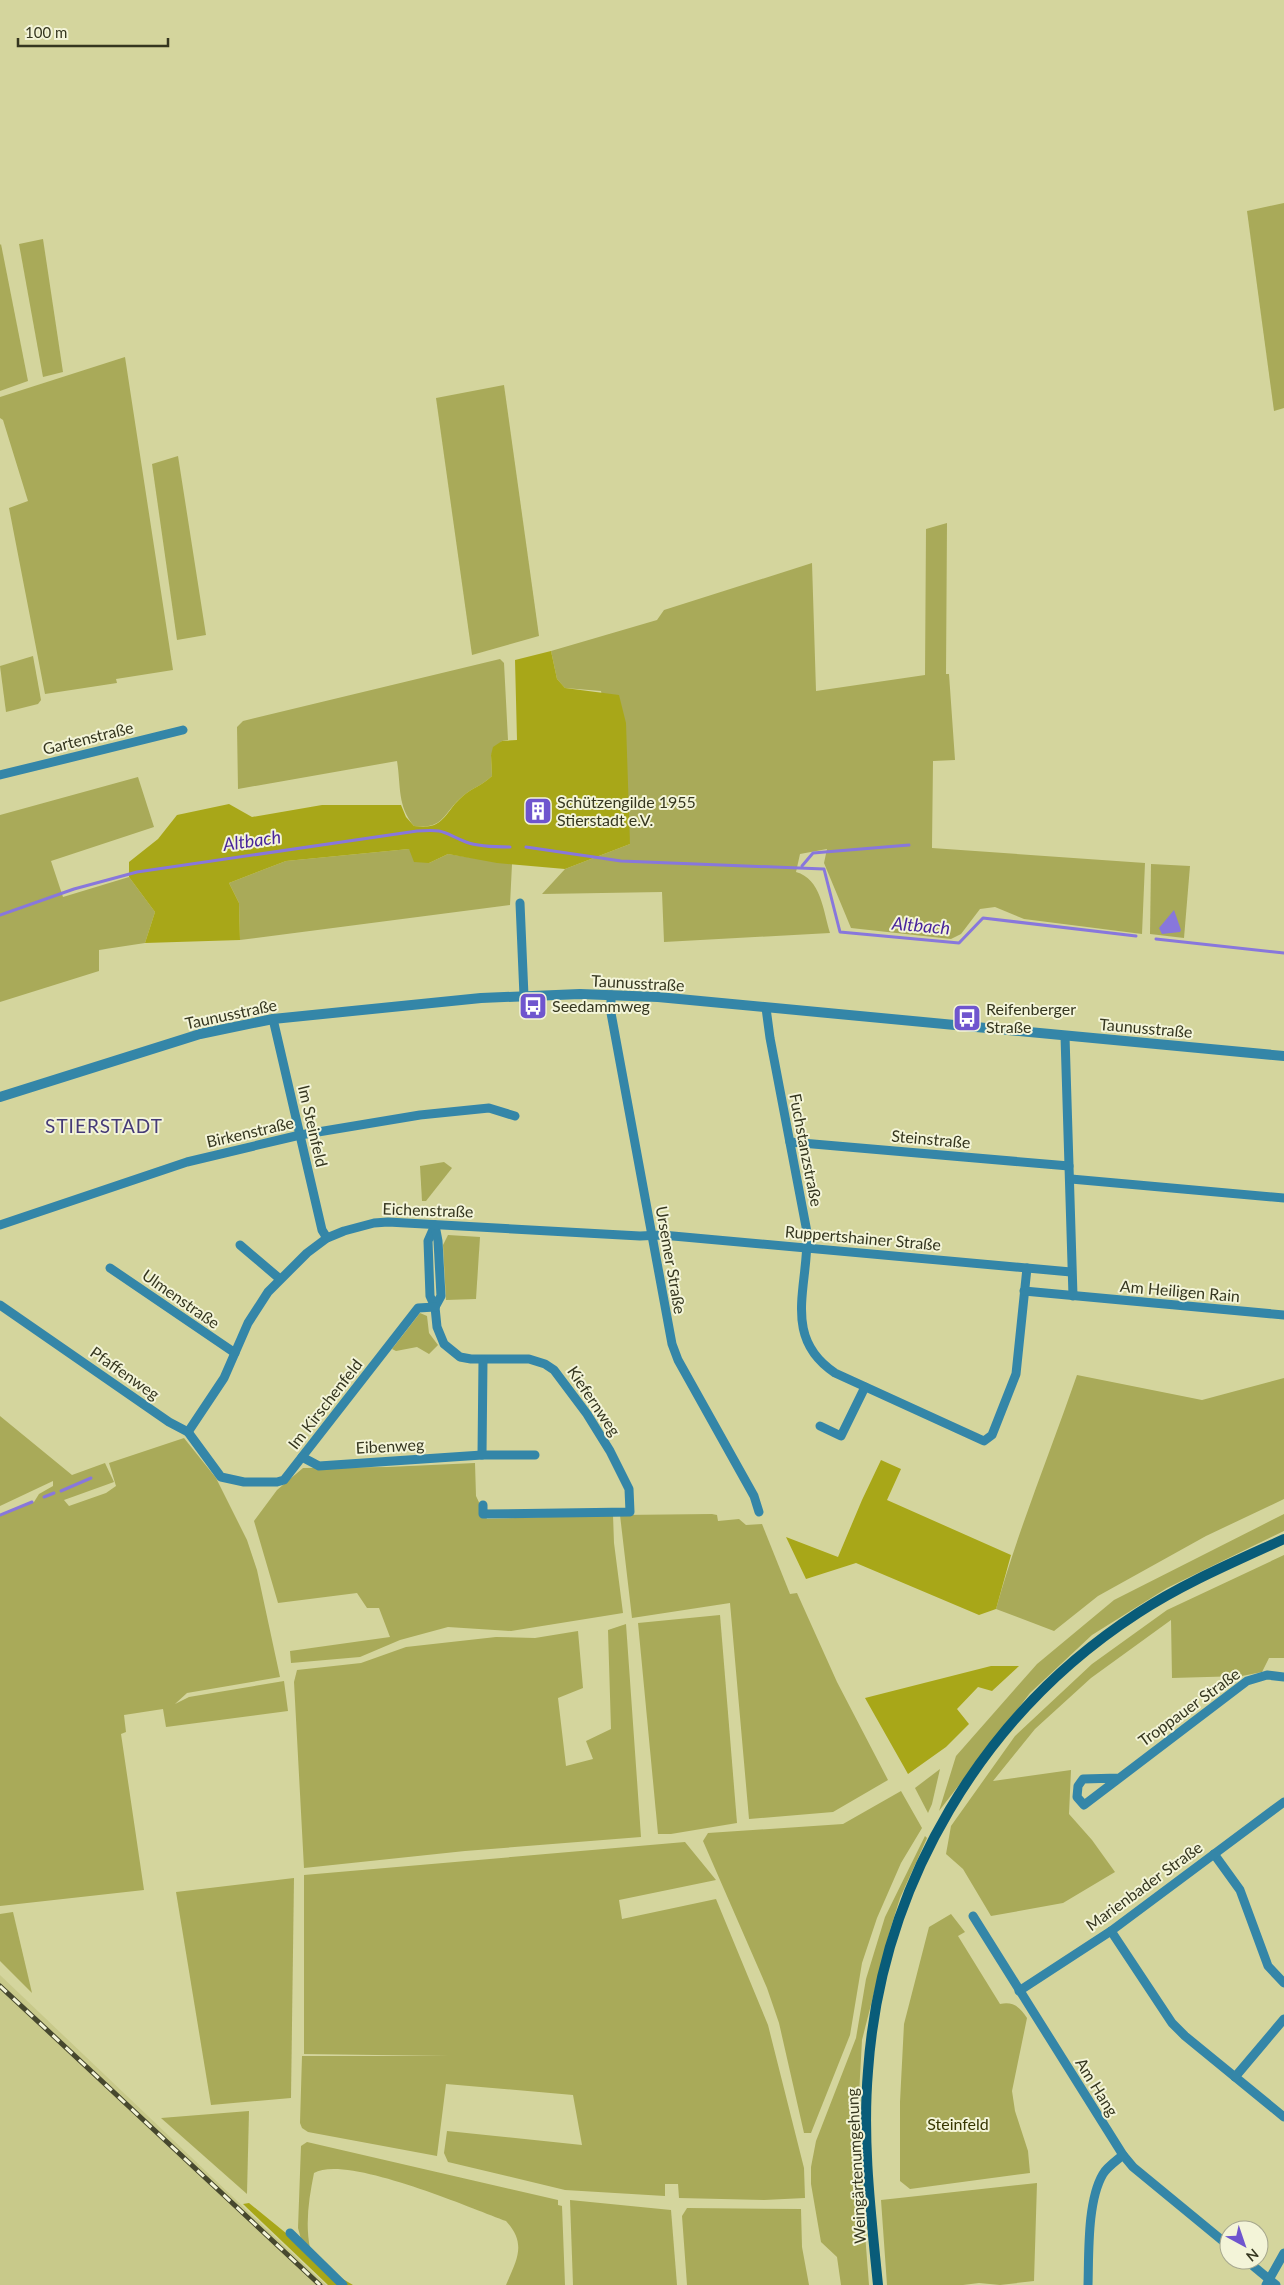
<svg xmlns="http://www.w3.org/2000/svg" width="1284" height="2285" viewBox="0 0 1284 2285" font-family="Lato,sans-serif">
	<rect width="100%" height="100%" fill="#d4d59d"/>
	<polygon fill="#c8c98a" points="0,1975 275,2237 326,2285 0,2285"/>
	<g fill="#a9aa59">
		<polygon points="1284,203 1284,408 1274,411 1247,211"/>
		<polygon points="43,239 63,372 43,377 19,244"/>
		<polygon points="1,244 28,381 0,391 0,245"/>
		<polygon points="125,357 173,670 116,679 117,683 45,694 9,508 28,501 3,420 0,418 0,397"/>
		<polygon points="504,385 539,636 472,655 436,398"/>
		<polygon points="178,456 206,635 177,640 152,464"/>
		<path d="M947,523L946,674H949L955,760L933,761L932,848L1145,863L1142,934L1024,919L995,907L980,909L961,934L951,939L851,928L824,863L827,849L800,854L796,872C821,879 823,910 830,933L664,942L662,892L542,894L565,869L630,844L601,691L565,688L557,679L551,651L657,620L664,610L812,563L816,691L925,675L926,529Z"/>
		<polygon points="33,656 41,700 38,704 6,712 0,666"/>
		<path d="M500,659L504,663L508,740L502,741L491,755L492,776C483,785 472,788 463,796C443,812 445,830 414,826C397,806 401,785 397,761L238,789L237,727L243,721Z"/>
		<polygon points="138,777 154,827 51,861 63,897 129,877 155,912 145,943 99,950 99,971 0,1002 0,815"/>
		<polygon points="409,849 429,863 448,854 512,864 510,905 240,940 239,903 229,883 286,861"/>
		<polygon points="1151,864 1190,866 1184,938 1150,934"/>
		<polygon points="444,1162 452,1168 426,1201 422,1201 420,1166"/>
		<polygon points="448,1235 480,1237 476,1299 446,1300 443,1245"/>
		<polygon points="420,1313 427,1316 429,1333 438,1345 429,1354 417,1347 396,1351 392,1349"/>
		<path d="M1077,1375L1202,1400L1284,1378V1499L1206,1536L1098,1596L1054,1631L996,1609C1018,1530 1050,1453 1077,1375Z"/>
		<polygon points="0,1416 72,1475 105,1463 114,1482 64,1500 69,1506 106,1493 116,1486 109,1463 184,1438 216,1478 247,1540 257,1570 280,1677 187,1693 175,1704 189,1697 284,1681 288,1711 166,1727 163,1709 124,1715 126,1732 121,1734 144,1890 0,1906 0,1516 34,1502 39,1494 53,1486 53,1481 0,1506"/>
		<polygon points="475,1463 476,1496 487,1519 613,1515 614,1543 623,1613 511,1631 448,1627 400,1640 360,1657 291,1663 290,1651 390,1637 379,1608 367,1608 357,1593 278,1603 254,1521 277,1490 303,1468 388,1467"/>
		<polygon points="712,1514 717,1515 718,1521 739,1519 746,1525 762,1524 790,1594 797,1593 837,1682 888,1780 833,1812 749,1819 730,1603 632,1618 620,1515"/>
		<polygon points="1284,1514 1284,1531 1167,1588 1092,1635 1030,1693 939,1811 956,1756 1037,1664 1114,1600"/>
		<polygon points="1284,1555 1284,1658 1269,1658 1262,1672 1242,1676 1172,1678 1171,1620 1091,1678 1035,1729 993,1781 1071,1770 1069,1814 1092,1840 1115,1872 1063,1903 991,1916 963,1869 946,1854 951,1826 1015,1736 1092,1664 1167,1610"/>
		<polygon points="720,1615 737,1823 671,1834 658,1834 638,1623"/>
		<polygon points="626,1624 641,1837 465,1851 304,1868 294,1682 297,1670 361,1663 406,1647 496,1637 535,1638 578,1631 583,1688 558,1698 566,1766 593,1759 586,1741 611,1729 608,1630"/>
		<polygon points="940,1769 932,1804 928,1813 915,1788"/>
		<polygon points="901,1791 922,1828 901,1863 877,1918 862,1963 850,2035 811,2133 804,2133 779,2023 767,1988 703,1841 708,1833 843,1824"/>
		<polygon points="925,1836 927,1838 900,1898 890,1930 862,2040 857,2131 869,2285 841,2285 837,2257 821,2242 811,2184 811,2167 816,2141 856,2038 866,1979 885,1917"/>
		<polygon points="685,1842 716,1880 619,1900 622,1919 716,1899 768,2025 804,2168 805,2198 764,2200 679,2198 678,2184 665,2184 665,2196 565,2190 448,2162 444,2153 447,2131 582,2145 573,2095 446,2084 437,2156 308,2132 302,2128 300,2123 302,2056 449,2056 304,2054 304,1875"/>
		<polygon points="294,1878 291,2098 211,2105 176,1892"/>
		<polygon points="13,1912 32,1993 0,1961 0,1914"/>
		<path d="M951,1914L965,1932L958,1936L1000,2004C1013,2001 1020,2007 1027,2018L1012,2091L1015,2111L1028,2151L1030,2173L910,2189L900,2181V2102L904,2024L929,1927Z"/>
		<polygon points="249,2111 247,2194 161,2118"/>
		<path d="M307,2142L558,2200V2205L562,2206L565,2285H506C517,2259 527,2244 506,2221C470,2208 346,2154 314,2173C309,2198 305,2223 310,2248L301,2239L298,2228L301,2146Z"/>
		<polygon points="1037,2183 1034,2281 1000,2285 979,2283 963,2285 887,2285 881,2200"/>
		<polygon points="570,2200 671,2210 677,2285 573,2285"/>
		<polygon points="687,2208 801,2209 802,2247 809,2285 687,2285 682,2216"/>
	</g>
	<g fill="#a8a718">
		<path d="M551,651L557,679L565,688L619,695L626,723L630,844L565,869L497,863L448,854L429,863L414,862L409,849L286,861L229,883L239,903L240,940L145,943L155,912L129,877V862L158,839L177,815L229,804L252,817L322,805H401L406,817L414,826C445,831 444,812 463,796C472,788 483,785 492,776L491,755L493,747L502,741L517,740L515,660Z"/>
		<polygon points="881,1460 901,1469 887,1500 1011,1555 996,1609 979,1615 856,1563 806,1579 786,1537 838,1557 862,1500"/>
		<polygon points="991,1666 1019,1666 992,1691 978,1687 957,1709 969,1724 946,1747 908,1774 865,1698"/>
		<polygon points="249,2203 341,2278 353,2285 328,2285 243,2204"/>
	</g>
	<polygon fill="#8877dc" points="1174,910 1181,930 1180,932 1162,934 1159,928"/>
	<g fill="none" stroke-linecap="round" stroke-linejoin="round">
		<g stroke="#8877dc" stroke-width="3">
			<polyline points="526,847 621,861 824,869 840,932 959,943 983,918 1136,936"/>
			<polyline points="802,866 813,853 909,845"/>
			<path d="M0,915L74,889L137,872L417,831C445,829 442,832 466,842C479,847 497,847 510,847"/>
			<polyline points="1156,939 1284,953"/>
			<polyline points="61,1491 91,1478"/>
			<polyline points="44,1497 54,1493"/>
			<polyline points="0,1515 32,1502"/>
		</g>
		<g stroke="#3486a8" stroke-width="9">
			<polyline points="0,775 183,730"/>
			<polyline points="520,903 524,996"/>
			<polyline points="611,995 611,1013 672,1344 678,1360 754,1496 759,1512"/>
			<path d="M766,1008L770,1038L807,1232C809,1286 781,1337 835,1373L984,1441L992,1435L1016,1374L1027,1268"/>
			<polyline points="273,1019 322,1230 327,1238"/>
			<polyline points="1065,1036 1073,1296"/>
			<polyline points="790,1142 1069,1166"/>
			<polyline points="1071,1179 1284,1198"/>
			<polyline points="0,1225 187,1162 300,1135 420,1115 489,1108 515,1116"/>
			<polyline points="435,1225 428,1241 430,1296 435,1307 437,1327 444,1344 460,1357 471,1359 529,1359 545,1364 554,1370 587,1414 610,1451 629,1489 630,1512 483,1514 483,1505"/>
			<polyline points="435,1225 438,1241 441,1296 435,1307"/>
			<polyline points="240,1245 280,1279"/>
			<polyline points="110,1268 235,1353"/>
			<polyline points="1024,1291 1284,1315"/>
			<polyline points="0,1305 169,1422 188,1432 221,1477 244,1482 277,1482 284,1480 418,1308 435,1307"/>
			<polyline points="820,1426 841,1436 865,1387"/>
			<polyline points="188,1432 224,1378 248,1323 268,1292 307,1253 327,1238 344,1231 374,1223 388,1222 640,1236 662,1235 1071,1272"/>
			<polyline points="482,1455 483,1360"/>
			<polyline points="302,1457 319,1466 482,1455 535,1455"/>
			<polyline points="1119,1778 1083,1779 1078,1786 1077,1797 1084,1805 1247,1681 1267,1675 1284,1677"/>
			<polyline points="1214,1854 1240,1890 1268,1966 1284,1983"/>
			<polyline points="973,1916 1123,2155 1133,2167 1229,2246"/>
			<polyline points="1111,1931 1172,2023 1185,2036 1284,2117"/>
			<polyline points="1019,1991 1111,1931 1284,1802"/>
			<polyline points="1235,2077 1284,2019"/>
			<polyline points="290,2233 343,2285"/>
			<polyline points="1246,2260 1276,2285"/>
			<path d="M1088,2285C1089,2254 1087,2201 1103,2174C1107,2167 1116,2161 1123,2155"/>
			<polyline points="1266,2285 1284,2253"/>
		</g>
		<polyline stroke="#3486a8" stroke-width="10" points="0,1097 200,1034 273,1019 481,998 580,994 658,997 1284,1056"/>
		<path stroke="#095c79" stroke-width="10" d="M878,2285C871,2214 862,2142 868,2071C881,1885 982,1714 1138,1613C1184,1583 1234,1562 1284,1539"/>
		<defs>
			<polyline id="rail" points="0,1986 320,2285"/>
		</defs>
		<use href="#rail" stroke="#47482e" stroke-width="5"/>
		<use href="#rail" stroke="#f3f4d8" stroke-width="3" stroke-dasharray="9" stroke-linecap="butt"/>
	</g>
	<defs>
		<symbol id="building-square" viewBox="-11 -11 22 22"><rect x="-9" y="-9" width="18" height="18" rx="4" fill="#6f55ce" stroke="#f3f4d8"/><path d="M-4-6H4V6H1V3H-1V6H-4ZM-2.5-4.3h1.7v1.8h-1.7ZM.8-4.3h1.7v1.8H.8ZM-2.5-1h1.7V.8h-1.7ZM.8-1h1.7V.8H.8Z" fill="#fff"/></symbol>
		<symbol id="bus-square" viewBox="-11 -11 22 22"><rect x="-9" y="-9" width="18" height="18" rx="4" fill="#6f55ce" stroke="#f3f4d8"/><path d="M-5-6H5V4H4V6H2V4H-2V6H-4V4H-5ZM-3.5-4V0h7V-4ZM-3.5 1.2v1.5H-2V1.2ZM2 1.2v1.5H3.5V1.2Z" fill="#fff"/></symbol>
	</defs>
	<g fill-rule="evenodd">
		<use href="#building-square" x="522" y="795" width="32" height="32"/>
		<use href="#bus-square" x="517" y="990" width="32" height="32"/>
		<use href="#bus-square" x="951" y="1002" width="32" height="32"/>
	</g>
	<g text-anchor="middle" stroke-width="4" stroke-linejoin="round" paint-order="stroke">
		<g font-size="16" fill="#35361f" stroke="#f3f4d8">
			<text transform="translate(88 738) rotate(-14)" y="6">Gartenstraße</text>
			<text transform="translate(638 983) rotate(3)" y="6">Taunusstraße</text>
			<text transform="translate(231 1014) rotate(-12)" y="6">Taunusstraße</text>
			<text transform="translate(1146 1028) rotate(5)" y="6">Taunusstraße</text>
			<text transform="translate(313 1126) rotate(77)" y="6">Im Steinfeld</text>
			<text transform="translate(250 1132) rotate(-13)" y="6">Birkenstraße</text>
			<text transform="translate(931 1139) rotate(5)" y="6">Steinstraße</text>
			<text transform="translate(806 1150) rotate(79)" y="6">Fuchstanzstraße</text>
			<text transform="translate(428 1210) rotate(2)" y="6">Eichenstraße</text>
			<text transform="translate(863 1238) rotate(5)" y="6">Ruppertshainer Straße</text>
			<text transform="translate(671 1260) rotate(80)" y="6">Ursemer Straße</text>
			<text transform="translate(1180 1291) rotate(5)" y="6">Am Heiligen Rain</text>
			<text transform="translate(181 1299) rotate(35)" y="6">Ulmenstraße</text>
			<text transform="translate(125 1373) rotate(35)" y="6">Pfaffenweg</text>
			<text transform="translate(594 1401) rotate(56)" y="6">Kiefernweg</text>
			<text transform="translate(325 1404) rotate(-52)" y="6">Im Kirschenfeld</text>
			<text transform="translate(390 1446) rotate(-3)" y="6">Eibenweg</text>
			<text transform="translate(1189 1707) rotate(-36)" y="6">Troppauer Straße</text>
			<text transform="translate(1144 1886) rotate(-36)" y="6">Marienbader Straße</text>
			<text transform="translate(1097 2087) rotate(58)" y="6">Am Hang</text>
			<text transform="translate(856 2166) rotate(-93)" y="6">Weingärtenumgehung</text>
		</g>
		<g font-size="16" fill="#35361f" stroke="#f3f4d8" text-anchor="start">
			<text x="557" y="808">Schützengilde 1955<tspan x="557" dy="18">Stierstadt e.V.</tspan></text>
			<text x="552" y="1012">Seedammweg</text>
			<text x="986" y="1015">Reifenberger<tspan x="986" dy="18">Straße</tspan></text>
		</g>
		<g font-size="16" fill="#373600" stroke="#f3f4d8">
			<text x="958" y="2130">Steinfeld</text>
		</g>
		<g font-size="18" font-style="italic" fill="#49259c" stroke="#f3f4d8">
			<text transform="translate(252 841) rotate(-8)" y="6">Altbach</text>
			<text transform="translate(921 926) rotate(5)" y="6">Altbach</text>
		</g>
		<g font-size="19" letter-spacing="1" fill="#453a77" stroke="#f3f4d8">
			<text x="104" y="1133">STIERSTADT</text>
		</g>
	</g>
	<g transform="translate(1244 2245) rotate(140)"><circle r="24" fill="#f3f4d8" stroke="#a7a88e"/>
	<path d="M0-4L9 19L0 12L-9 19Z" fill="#6f55ce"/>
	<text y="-8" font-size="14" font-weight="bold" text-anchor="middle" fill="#35361f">N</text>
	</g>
	<path d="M18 38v8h150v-8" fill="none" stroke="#35361f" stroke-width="2.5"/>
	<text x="25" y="38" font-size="15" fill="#35361f" stroke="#f3f4d8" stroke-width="4" paint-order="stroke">100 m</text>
</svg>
